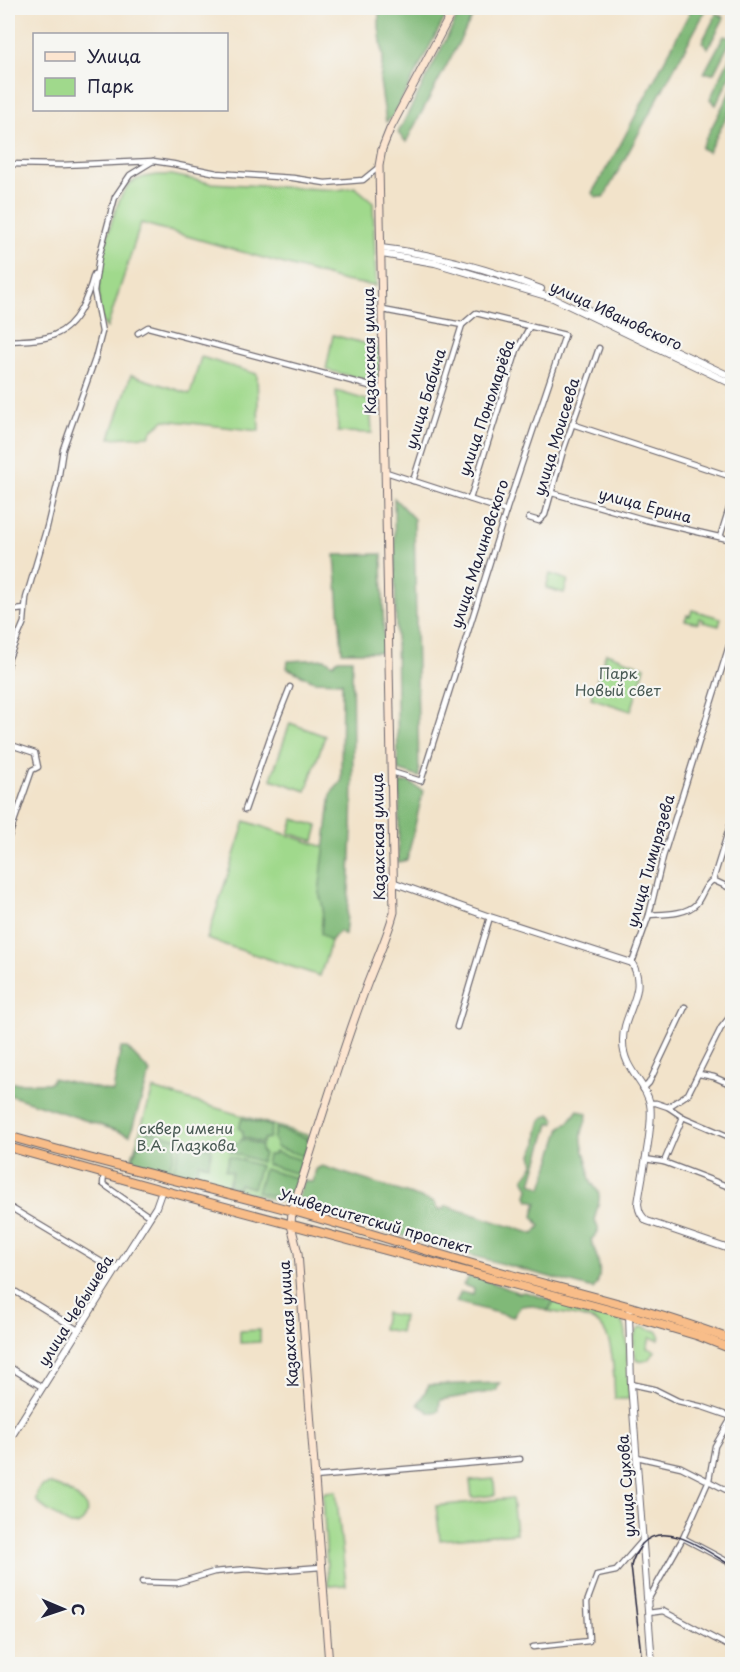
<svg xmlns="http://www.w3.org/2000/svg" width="740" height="1672" viewBox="0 0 740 1672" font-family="'Playpen Sans',sans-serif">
	<rect width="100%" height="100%" fill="#f6f6f2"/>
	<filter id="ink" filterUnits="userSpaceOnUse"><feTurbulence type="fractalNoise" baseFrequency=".0167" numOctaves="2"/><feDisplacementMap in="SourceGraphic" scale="12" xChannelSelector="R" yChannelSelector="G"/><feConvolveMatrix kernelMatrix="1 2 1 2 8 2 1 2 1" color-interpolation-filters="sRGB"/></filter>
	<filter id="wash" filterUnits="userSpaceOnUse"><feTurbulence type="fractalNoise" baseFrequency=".008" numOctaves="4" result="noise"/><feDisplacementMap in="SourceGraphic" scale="24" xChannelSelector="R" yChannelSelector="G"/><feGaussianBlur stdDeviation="1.35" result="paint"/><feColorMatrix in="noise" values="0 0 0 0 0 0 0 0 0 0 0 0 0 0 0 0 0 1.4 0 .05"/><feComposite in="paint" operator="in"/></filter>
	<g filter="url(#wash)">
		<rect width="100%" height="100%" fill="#f2e3ca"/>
		<g fill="#a0d98c" stroke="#617e64" stroke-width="1.5">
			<path d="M158,175H172L210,183L338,190L355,187L373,202L376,286L344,281L141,223L107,328C86,310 110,205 128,186C134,178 148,176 158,175Z"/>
			<polygon points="333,335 379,347 379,383 326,370"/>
			<polygon points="201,357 257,374 259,431 165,420 154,428 149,436 110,438 131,375 190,394"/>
			<polygon points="336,391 370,401 372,433 338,432"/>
			<polygon points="550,574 568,580 564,593 546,588"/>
			<polygon points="692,610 721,618 719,626 703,622 704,620 699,618 698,623 685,620 687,615 690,616"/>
			<polygon points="606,653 645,667 631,711 591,698"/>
			<polygon points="290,723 325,736 306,791 271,779"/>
			<polygon points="294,819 318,826 314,841 289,833"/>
			<polygon points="245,821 346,854 343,930 334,932 320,976 207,939"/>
			<polygon points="153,1089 310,1136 290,1204 131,1161"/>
			<path d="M554,1301L616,1316L624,1325L626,1332L629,1399H615C613,1377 616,1332 594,1321C581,1315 562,1314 548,1311Z"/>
			<polygon points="385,1313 403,1316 400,1332 382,1329"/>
			<path d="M642,1327L657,1331L660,1335L659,1340L650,1338L647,1348L655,1351C651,1359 645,1364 636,1360C634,1349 630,1332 642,1327Z"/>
			<polygon points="260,1330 260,1342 240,1343 240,1331"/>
			<polygon points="494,1479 495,1495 472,1498 470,1481"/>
			<path d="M50,1484C60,1486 76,1495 83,1503C92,1511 83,1528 71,1525C66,1524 59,1518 55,1515C47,1510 41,1507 36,1500L37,1493L41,1486Z"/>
			<polygon points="336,1491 346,1585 330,1586 328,1585 323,1495 325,1492"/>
			<polygon points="512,1498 516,1533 440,1540 436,1506"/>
		</g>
		<g fill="#80b978" stroke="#516e5a" stroke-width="1.5">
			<polygon points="379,8 450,8 393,116 386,122 380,81 383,57 379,27"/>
			<polygon points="465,8 477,8 406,142 398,133 460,12"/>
			<polygon points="692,8 707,8 604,197 596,197 592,193 618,149"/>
			<polygon points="717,13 724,18 708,48 702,42"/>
			<polygon points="724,36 732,38 714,73 704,73"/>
			<polygon points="732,53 732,72 716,105 710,99"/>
			<polygon points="732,88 732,107 708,152 701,148"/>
			<polygon points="394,498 414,519 419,777 398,770"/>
			<polygon points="382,554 384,652 342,652 335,555"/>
			<path d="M325,659L333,664L338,659H352C353,751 355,844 345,935L339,931L331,941L321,934L323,907L319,893L331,793L341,782L342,682L314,681L287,668L288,661Z"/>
			<polygon points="409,782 423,791 407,860 398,862 400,783"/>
			<polygon points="121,1048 127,1048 150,1072 130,1135 9,1095 9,1083 50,1083 53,1078 113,1092"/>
			<path d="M578,1110L587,1114C587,1121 583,1126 582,1133C580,1146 587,1157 589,1170C589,1172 589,1177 590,1179C592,1186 598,1188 599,1195C601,1206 590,1218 598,1227V1232L591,1240C596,1254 606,1276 593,1289L298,1207L297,1202L303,1181L313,1182L316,1169L322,1166L434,1202L437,1209L441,1210L447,1206L534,1234L540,1226L533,1216L537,1202L529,1200L527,1196L529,1188L524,1178L534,1165L532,1154L537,1144L538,1131L541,1120L550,1114L555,1119L554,1123L549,1124L531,1183L542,1188L561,1127L568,1123Z"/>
			<polygon points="242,1118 272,1126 269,1138 264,1139 262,1143 243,1137 243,1132 239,1128"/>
			<polygon points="276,1128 307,1138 308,1145 303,1156 276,1147 276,1142 273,1139"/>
			<polygon points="146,1130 178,1139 169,1170 133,1160 137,1145 141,1146"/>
			<polygon points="242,1139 261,1145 261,1150 264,1154 261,1162 230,1152 233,1142 239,1143"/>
			<polygon points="182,1140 212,1149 208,1165 199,1163 195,1177 173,1170"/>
			<polygon points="275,1152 302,1160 297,1174 266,1164 268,1155 273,1155"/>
			<polygon points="229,1156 260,1166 253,1188 239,1184 238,1188 228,1185 232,1172 225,1170"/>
			<polygon points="264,1169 296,1178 288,1200 257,1192"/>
			<polygon points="475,1276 519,1293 525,1292 554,1301 548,1311 531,1305 521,1306 513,1317 456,1302 461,1292 473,1295 474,1289 463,1285 469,1277"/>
			<polygon points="500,1383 496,1391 440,1400 439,1411 430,1413 418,1404 429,1385"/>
		</g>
	</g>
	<g filter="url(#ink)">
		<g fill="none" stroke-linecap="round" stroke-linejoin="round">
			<defs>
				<g id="minor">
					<polyline points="8,164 63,165 153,161 173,164 217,173 293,178 325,183 363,180 379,167"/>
					<polyline points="383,310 462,325 476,313 565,335 506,511 421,781 392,772"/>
					<polyline points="138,333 148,327 385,390"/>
					<path d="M8,341C23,340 40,341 54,335C78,326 88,296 94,274"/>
					<polyline points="572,424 732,477"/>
					<polyline points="386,472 506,511"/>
					<polyline points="413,481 462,325"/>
					<polyline points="552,493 646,520 732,540"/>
					<polyline points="470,499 517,350 530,326"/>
					<polyline points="529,518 539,521 545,515 563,451 599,348"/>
					<polyline points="720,537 732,499"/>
					<polyline points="8,611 24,609"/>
					<polyline points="8,666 8,660 24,622 26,598 47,527 58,481 63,449 95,359 102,332 94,291 99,257 115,197 130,175 153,161"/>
					<polyline points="8,744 35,753 38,767 32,770 8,839"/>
					<polyline points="245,810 271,735 290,687"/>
					<polyline points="713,880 732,889"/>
					<path d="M649,915C662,914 686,915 696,904C703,896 703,886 713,880L732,819"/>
					<polyline points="632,963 649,915 663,857 732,636"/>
					<polyline points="457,1027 490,917"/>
					<polyline points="699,1074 714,1077 732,1085"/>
					<polyline points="643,1089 649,1083 685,1007"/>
					<polyline points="650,1103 656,1103 668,1107"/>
					<polyline points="683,1117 732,1138"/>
					<polyline points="645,1159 664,1162 683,1117 668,1107 688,1094 721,1028 732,1014"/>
					<polyline points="664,1162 732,1188"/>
					<polyline points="104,1174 103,1184 150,1217"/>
					<polyline points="8,1206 115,1270"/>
					<polyline points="8,1287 78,1330"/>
					<polyline points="8,1366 42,1387"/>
					<polyline points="631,1384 654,1389 678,1401 703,1407 732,1417"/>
					<polyline points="637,1457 681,1467 732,1493"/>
					<polyline points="314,1477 520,1459"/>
					<polyline points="683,1538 732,1564"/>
					<polyline points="142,1582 177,1583 214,1572 248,1569 270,1571 321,1567"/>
					<polyline points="648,1600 683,1538 709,1480 715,1446 732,1417"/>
					<polyline points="648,1613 663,1611 732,1648"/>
					<polyline points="533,1647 589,1641 587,1602 597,1575 616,1571 643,1540"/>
				</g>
				<g id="tertiary">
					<path d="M381,248C435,254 491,270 541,289"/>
					<polyline points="382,254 435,263 553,298 732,384"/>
					<polyline points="589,310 732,377"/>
					<path d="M395,883L490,917L632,963C649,992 622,1013 623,1042C623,1070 646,1082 650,1104C654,1124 641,1180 638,1204C639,1212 641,1216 647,1221L732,1250"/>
					<polyline points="629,1312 631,1384 652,1664"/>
					<polyline points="8,1442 156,1207 162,1190"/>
				</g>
				<path id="secondary" d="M329,1664L298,1253L291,1225L292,1211C315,1140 336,1068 362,998C372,969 386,942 394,912L379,166L382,149L390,129L454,8"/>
				<g id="trunk">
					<path d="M8,1136C102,1163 198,1185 293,1211C361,1230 429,1252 497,1271C576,1293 656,1311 732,1340"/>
					<polyline points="8,1147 162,1190 628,1315 699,1336 732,1349"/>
				</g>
			</defs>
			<use href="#minor" stroke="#6b666d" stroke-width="7"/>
			<use href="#tertiary" stroke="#6b666d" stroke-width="8"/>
			<use href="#secondary" stroke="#6b666d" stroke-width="9"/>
			<use href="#trunk" stroke="#6b666d" stroke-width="10"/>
			<use href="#minor" stroke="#fff" stroke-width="4.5"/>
			<use href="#tertiary" stroke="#fff" stroke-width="6"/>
			<use href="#secondary" stroke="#fce5d0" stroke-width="7"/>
			<use href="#trunk" stroke="#f8bd89" stroke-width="8"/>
			<path stroke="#22223b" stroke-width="1.5" d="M639,1664L641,1654L631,1566C633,1557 637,1551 642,1544C666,1518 709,1553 732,1566"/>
		</g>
	</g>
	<g text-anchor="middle" stroke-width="4.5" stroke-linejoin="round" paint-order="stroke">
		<g font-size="15" fill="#22223b" stroke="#f6f6f2">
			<text transform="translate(616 316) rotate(25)" y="5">улица Ивановского</text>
			<text transform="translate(370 351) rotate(-91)" y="5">Казахская улица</text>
			<text transform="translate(426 399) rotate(-73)" y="5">улица Бабича</text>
			<text transform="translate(487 408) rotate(-71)" y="5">улица Пономарёва</text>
			<text transform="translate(557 437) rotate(-73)" y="5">улица Моисеева</text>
			<text transform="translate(645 506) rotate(15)" y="5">улица Ерина</text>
			<text transform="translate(480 554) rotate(-72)" y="5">улица Малиновского</text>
			<text transform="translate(379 837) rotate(-91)" y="5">Казахская улица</text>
			<text transform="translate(651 861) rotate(-74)" y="5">улица Тимирязева</text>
			<text transform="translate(375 1222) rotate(16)" y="5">Университетский проспект</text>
			<text transform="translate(76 1311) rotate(-58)" y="5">улица Чебышева</text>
			<text transform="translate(289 1324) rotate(-94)" y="5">Казахская улица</text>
			<text transform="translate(627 1486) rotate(-94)" y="5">улица Сухова</text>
		</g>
		<g font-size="15" fill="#485953" stroke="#f6f6f2">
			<text x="618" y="679">Парк<tspan x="618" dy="17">Новый свет</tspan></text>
			<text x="186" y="1134">сквер имени<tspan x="186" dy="17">В.А. Глазкова</tspan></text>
		</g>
	</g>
	<rect width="740" height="1672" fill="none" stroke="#f6f6f2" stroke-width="30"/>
	<rect x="33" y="33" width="195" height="78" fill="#f6f6f2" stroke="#a1a1a9" stroke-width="1.5"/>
	<rect x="45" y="52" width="30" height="9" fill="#fce5d0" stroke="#a1a1a9" stroke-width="1.5"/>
	<text x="87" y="63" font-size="18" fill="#22223b">Улица</text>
	<rect x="45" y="78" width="30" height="18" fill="#a0d98c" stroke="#a1a1a9" stroke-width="1.5"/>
	<text x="87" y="93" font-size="18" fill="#22223b">Парк</text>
	<g transform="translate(63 1609) rotate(92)" stroke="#f6f6f2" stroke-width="4.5" paint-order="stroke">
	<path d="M0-4.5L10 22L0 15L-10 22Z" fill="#22223b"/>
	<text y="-9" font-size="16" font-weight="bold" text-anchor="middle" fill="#22223b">С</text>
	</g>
</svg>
